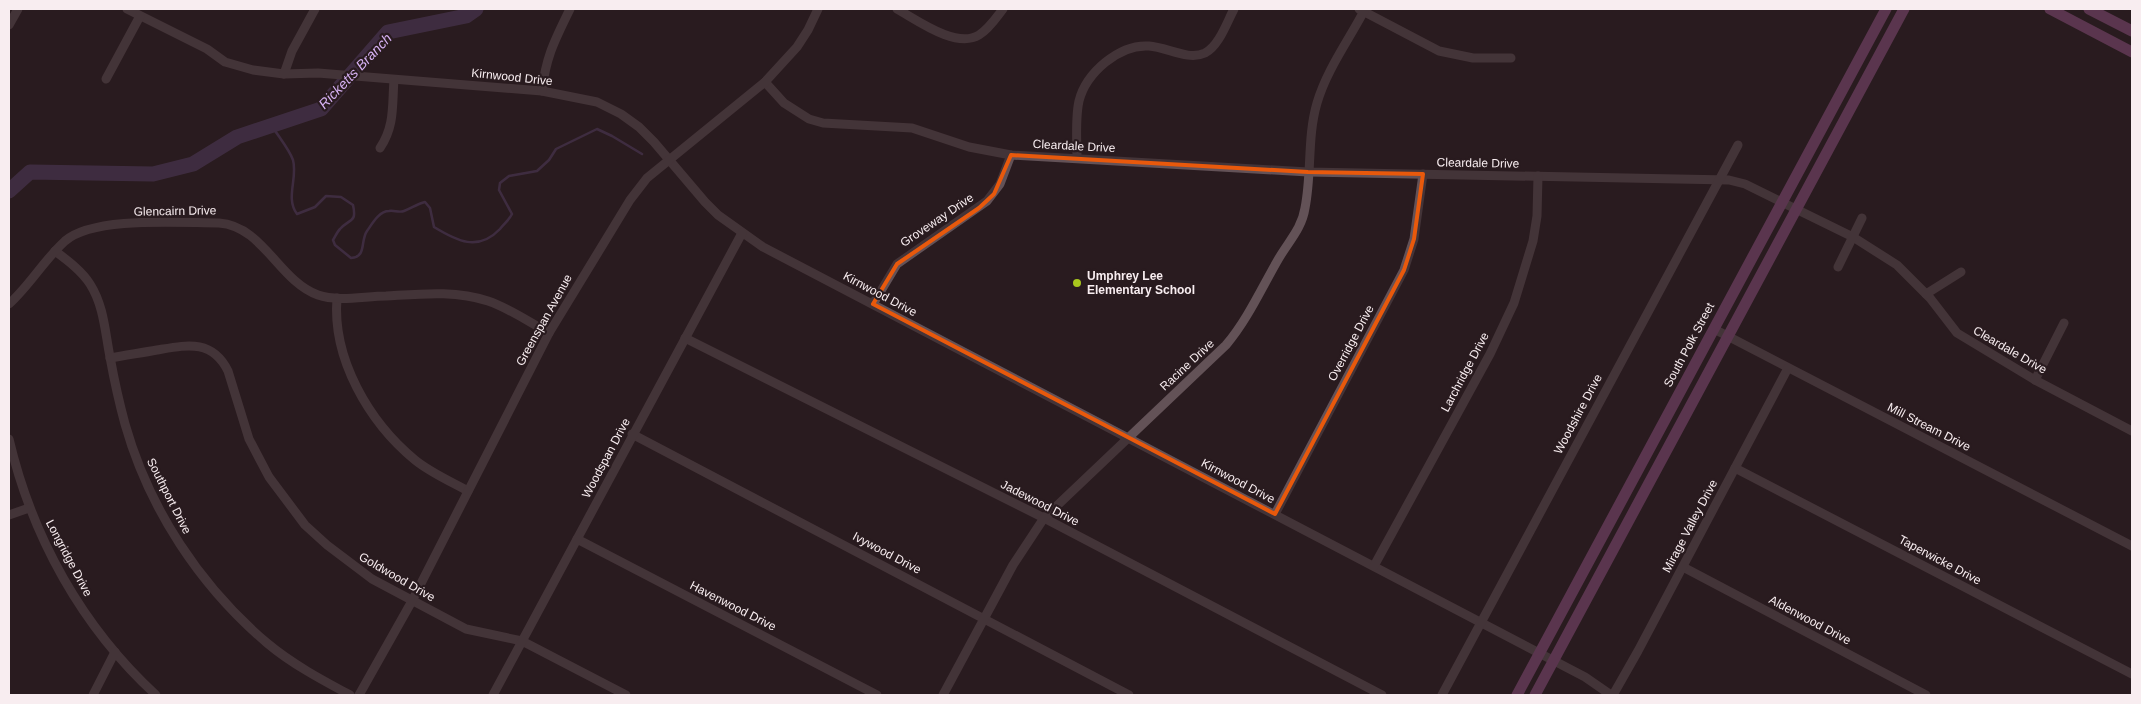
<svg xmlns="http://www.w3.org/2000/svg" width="2141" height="704" viewBox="0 0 2141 704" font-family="Arial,sans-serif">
	<rect width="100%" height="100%" fill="#291b1f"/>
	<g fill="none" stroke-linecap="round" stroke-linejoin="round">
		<path stroke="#584269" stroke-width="2.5" d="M272,126C278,136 289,149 293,160C298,178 285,198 297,214L315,207L326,196L341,197L353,205C357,223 350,218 340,229C337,232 335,237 333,240L335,245L351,258C367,257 360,241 367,231C372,224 379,211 389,211C394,210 399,213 404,211C412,208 417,204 425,202L430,208L434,227C457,241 478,252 500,229C504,224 509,220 512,214L499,190L500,183L509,176L537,171L549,160L556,149L597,129L612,136L642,154"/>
		<polyline stroke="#584269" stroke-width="15" points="9,191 30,172 153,174 193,164 237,137 321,109 388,32 466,16 476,9"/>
		<g stroke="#635257" stroke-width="9">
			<polyline points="127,9 207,49 225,62 253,70 284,74 318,73 542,91 597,102 621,114 639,127 654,142 705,202 718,215 763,247 1585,677 1611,695"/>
			<path d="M897,9C917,20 956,49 979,35C989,29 996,18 1003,9"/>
			<polyline points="1359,9 1439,51 1473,58 1511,58"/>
			<polyline points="9,25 18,9"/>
			<polyline points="284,74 292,51 315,9"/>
			<polyline points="106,79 140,16"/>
			<polyline points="765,82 784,103 809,119 823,123 912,128 969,147 1011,155 1308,172 1729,180 1745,184 1853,237 1897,265 1930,298 1957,333 2035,380 2132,431"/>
			<path d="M542,91C546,56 555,40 570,9"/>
			<path d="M380,148C395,126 392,105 394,80"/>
			<path d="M1077,158C1077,140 1075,119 1079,101C1086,73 1119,44 1149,46C1167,47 1188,61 1205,53C1219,46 1227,22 1234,9"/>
			<path d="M55,251C67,260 82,271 90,284C104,306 105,332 110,357C114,379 119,402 125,424C149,509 200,586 267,643C292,664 322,680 350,695"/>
			<polyline points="1838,267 1862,218"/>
			<polyline points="1926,294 1961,272"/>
			<path d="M337,298C332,359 369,422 415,460C431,473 450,481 468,491"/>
			<path d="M9,304C30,285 44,260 65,241C94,216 180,223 219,223C263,226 279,281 318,295C338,302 365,296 386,296C420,294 455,290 488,301C509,308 529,322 549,333"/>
			<polyline points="873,304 897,264 987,201 1000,184 1011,155"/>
			<polyline points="1714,329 2132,546"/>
			<polyline points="685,338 1044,518 1382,695"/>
			<path d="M110,358C125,355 141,353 157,350C187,345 212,339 228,371L249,439L269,477L305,525L327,545L372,579L466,629L522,641L626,695"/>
			<polyline points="2035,380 2064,323"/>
			<polyline points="632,434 1129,695"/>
			<path d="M9,439C32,537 82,627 156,695"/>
			<polyline points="1735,468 2132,674"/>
			<polyline points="1275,514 1404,270 1414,239 1423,174"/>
			<polyline points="9,515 29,508"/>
			<polyline points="577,539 877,695"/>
			<polyline points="1374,566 1490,354 1514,303 1533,241 1537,216 1538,176"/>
			<polyline points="1683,567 1926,695"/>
			<polyline points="93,695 115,652"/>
			<polyline points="359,695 412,601 549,333 630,200 647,178 765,82 797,47 808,30 818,9"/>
			<polyline points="493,695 742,233"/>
			<path d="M943,695L1013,565L1044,518L1226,345C1248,319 1262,287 1279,258C1289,241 1302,228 1305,208C1312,173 1307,137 1317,103C1327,69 1349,40 1365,9"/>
			<polyline points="1442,695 1738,145"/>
			<polyline points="1613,695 1638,651 1788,368"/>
		</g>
		<g stroke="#955488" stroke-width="11">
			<polyline points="2050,9 2132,52"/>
			<polyline points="2089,9 2132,31"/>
			<polyline points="1517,695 1886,9"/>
			<polyline points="1535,695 1904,9"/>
		</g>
	</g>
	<path d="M0 0H2141V704H0ZM1011,155L1308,172L1423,174L1414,239L1404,270L1275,514L873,304L897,264L979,208L994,194Z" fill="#291b1f" fill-opacity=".55" fill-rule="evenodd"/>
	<path fill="none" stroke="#e8590c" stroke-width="4" stroke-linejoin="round" d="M1011,155L1308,172L1423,174L1414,239L1404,270L1275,514L873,304L897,264L979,208L994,194Z"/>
	<circle fill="#a8c71d" stroke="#291b1f" stroke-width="2" cx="1077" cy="283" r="5"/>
	<g text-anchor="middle" stroke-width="4.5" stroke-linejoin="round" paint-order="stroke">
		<g font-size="12" fill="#f8edf0" stroke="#291b1f">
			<text transform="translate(512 77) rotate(6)" y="4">Kirnwood Drive</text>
			<text transform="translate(1074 146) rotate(3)" y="4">Cleardale Drive</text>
			<text transform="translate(1478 163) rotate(1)" y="4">Cleardale Drive</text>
			<text transform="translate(175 211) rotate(-1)" y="4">Glencairn Drive</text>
			<text transform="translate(937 220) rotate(-34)" y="4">Groveway Drive</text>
			<text transform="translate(880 294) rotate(28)" y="4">Kirnwood Drive</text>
			<text transform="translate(544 320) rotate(-61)" y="4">Greenspan Avenue</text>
			<text transform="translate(1351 343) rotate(-62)" y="4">Overridge Drive</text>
			<text transform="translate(1689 345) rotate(-62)" y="4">South Polk Street</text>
			<text transform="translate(2010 350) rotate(30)" y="4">Cleardale Drive</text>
			<text transform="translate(1187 365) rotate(-43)" y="4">Racine Drive</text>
			<text transform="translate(1465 372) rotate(-62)" y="4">Larchridge Drive</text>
			<text transform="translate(1578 414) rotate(-62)" y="4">Woodshire Drive</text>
			<text transform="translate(1929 427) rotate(27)" y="4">Mill Stream Drive</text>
			<text transform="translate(606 458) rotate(-62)" y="4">Woodspan Drive</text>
			<text transform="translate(1238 481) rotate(28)" y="4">Kirnwood Drive</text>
			<text transform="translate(169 496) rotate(63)" y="4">Southport Drive</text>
			<text transform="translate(1040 503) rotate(27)" y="4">Jadewood Drive</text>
			<text transform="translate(1690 526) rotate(-62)" y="4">Mirage Valley Drive</text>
			<text transform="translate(887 553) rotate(28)" y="4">Ivywood Drive</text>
			<text transform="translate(69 558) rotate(62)" y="4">Longridge Drive</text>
			<text transform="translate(1940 560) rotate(28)" y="4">Taperwicke Drive</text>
			<text transform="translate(397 577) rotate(30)" y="4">Goldwood Drive</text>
			<text transform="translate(733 606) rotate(27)" y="4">Havenwood Drive</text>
			<text transform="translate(1810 620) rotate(28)" y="4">Aldenwood Drive</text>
		</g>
		<g font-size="12" font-weight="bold" fill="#f8edf0" stroke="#291b1f" text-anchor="start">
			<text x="1087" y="280">Umphrey Lee<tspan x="1087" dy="14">Elementary School</tspan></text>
		</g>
		<g font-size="14" font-style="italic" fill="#d5b0f2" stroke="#291b1f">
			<text transform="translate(355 71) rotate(-46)" y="5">Ricketts Branch</text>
		</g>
	</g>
	<rect width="2141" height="704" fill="none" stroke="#f8edf0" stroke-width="20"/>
</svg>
